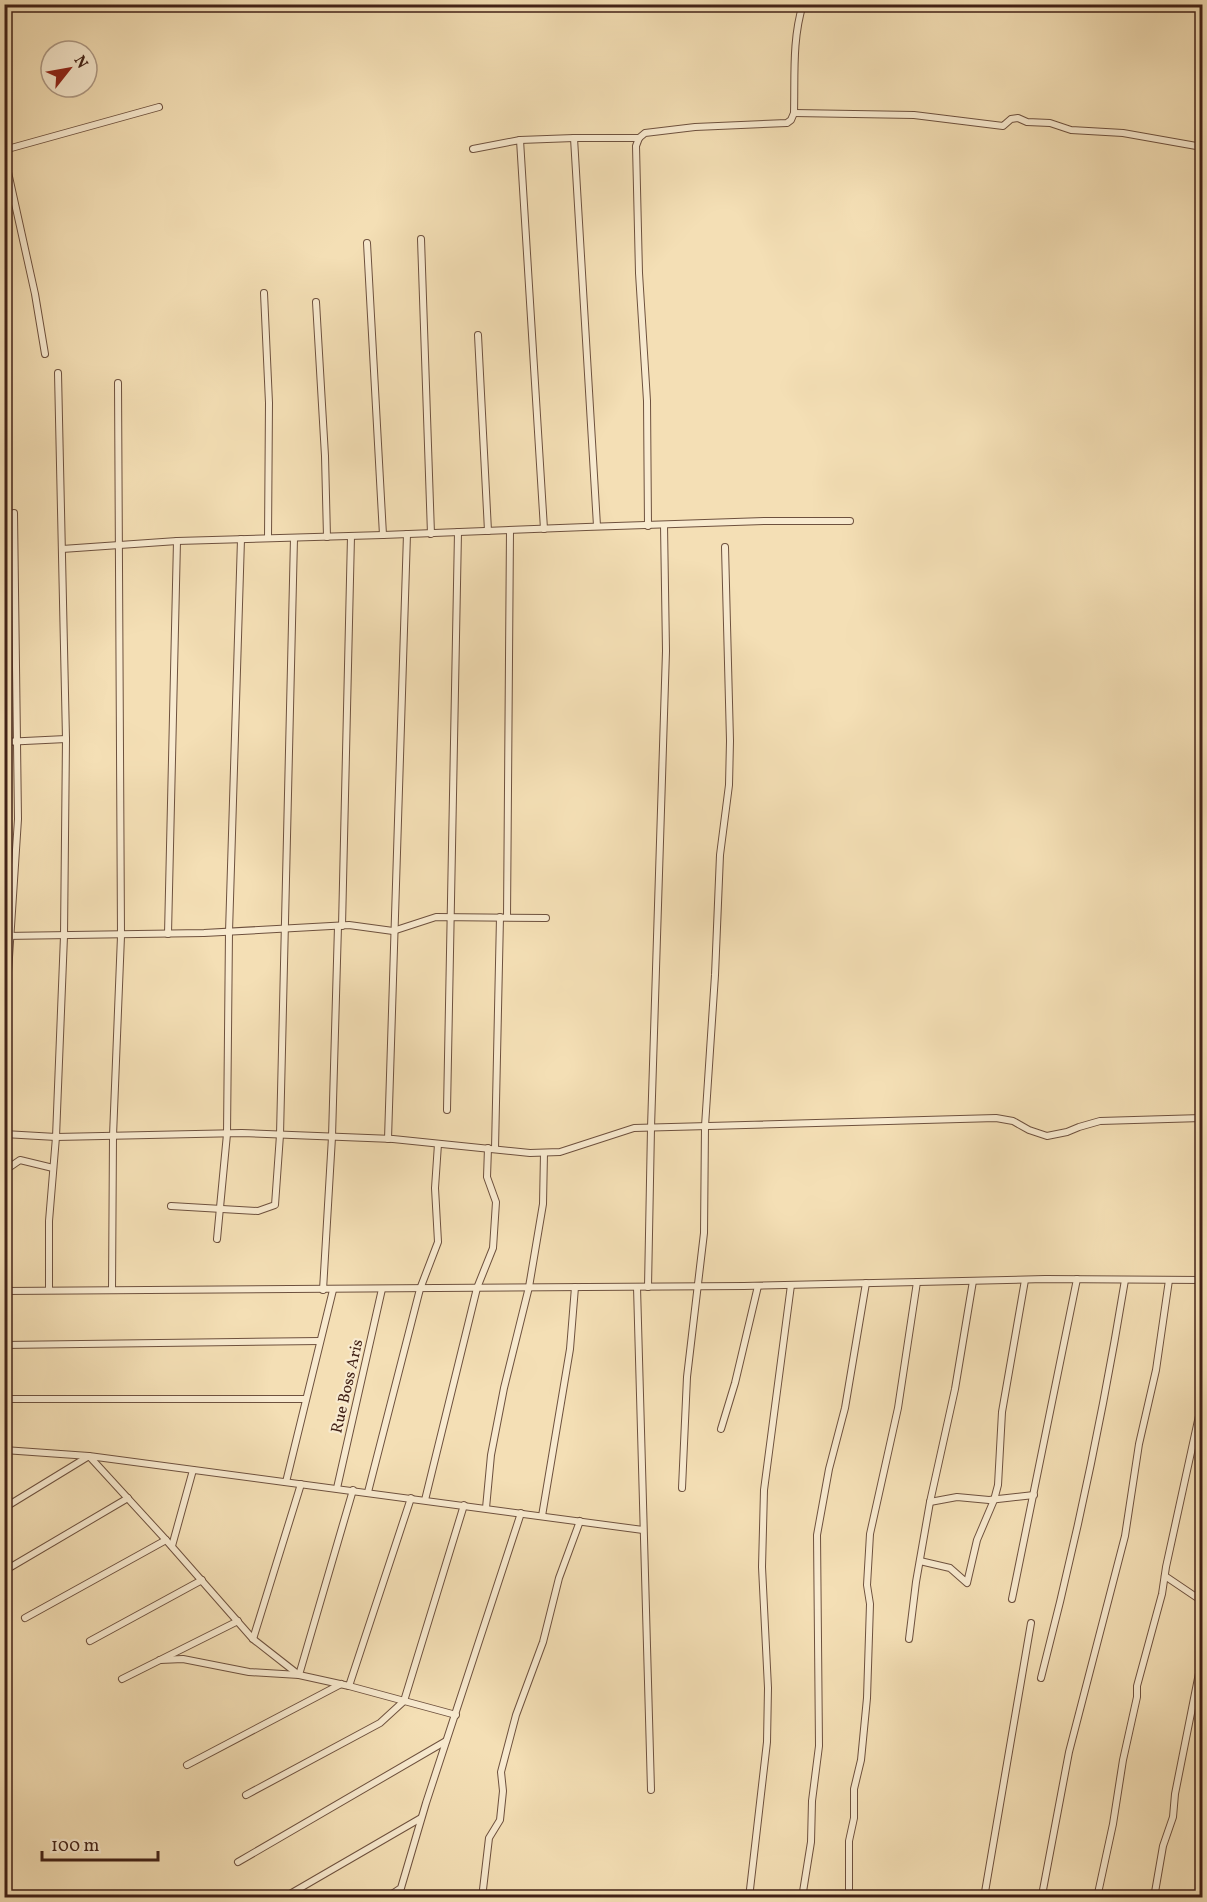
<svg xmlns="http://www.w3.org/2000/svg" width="1207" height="1902" viewBox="0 0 1207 1902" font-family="Vollkorn,serif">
	<rect width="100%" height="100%" fill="#f4dfb5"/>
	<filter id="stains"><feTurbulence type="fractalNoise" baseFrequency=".00333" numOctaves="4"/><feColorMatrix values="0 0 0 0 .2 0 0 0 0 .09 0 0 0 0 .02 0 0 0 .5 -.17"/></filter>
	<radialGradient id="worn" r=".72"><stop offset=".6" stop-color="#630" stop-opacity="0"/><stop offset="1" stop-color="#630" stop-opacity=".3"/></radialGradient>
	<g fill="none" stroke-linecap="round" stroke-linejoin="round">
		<defs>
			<g id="minor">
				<polyline points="794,113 914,115 1003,126 1011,119 1018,118 1027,122 1050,123 1071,130 1123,133 1202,147"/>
				<polyline points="574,138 597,526"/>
				<polyline points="520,140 544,529"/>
				<polyline points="473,149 520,140 574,138 639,138"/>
				<polyline points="4,150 159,107"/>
				<polyline points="4,154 35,294 45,354"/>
				<polyline points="421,239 431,534"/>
				<polyline points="367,243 383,535"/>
				<polyline points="264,293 269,403 268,538"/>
				<polyline points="316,302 325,456 327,537"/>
				<polyline points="478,335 488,531"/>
				<path d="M648,526L647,401L639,273L636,146L639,138L645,133L695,127L787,123L791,120L794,113C795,77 792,39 803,4"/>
				<polyline points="62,549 177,541 383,535 586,527 765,521 850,521"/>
				<polyline points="4,742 66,739"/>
				<polyline points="507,917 510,530"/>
				<polyline points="342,926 351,536"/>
				<polyline points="168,934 177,541"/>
				<polyline points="4,936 204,933 349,925 393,931 436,917 546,918"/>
				<polyline points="4,1034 18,819 14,513"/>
				<polyline points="447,1110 458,532"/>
				<polyline points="4,1134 56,1137 242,1133 393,1139 530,1153 560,1152 634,1128 996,1118 1013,1121 1029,1130 1047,1136 1067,1132 1079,1127 1100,1121 1202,1118"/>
				<polyline points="388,1139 407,534"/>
				<polyline points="495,1149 500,917"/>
				<polyline points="4,1171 20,1160 53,1168"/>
				<polyline points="171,1206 258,1211 275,1205 280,1135 294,538"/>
				<polyline points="217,1239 227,1134 229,932 241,539"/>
				<polyline points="637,1287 651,1790"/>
				<polyline points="648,1287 651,1128 666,651 664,525"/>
				<polyline points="49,1290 49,1221 56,1137 64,936 66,739 58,373"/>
				<polyline points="112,1290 113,1136 121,936 118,383"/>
				<polyline points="323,1290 332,1137 338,926"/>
				<polyline points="4,1291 744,1286 1045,1279 1202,1280"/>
				<polyline points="4,1345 320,1341"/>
				<polyline points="4,1399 306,1399"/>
				<polyline points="721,1429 735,1383 758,1286"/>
				<polyline points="4,1450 89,1456 643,1530"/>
				<polyline points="286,1482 333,1290"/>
				<polyline points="337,1488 382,1289"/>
				<polyline points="682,1488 687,1377 704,1233 705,1126 715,975 720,855 729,785 730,741 725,547"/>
				<polyline points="368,1492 420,1289 438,1242 435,1188 438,1144"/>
				<polyline points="425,1500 477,1288 493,1248 496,1202 487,1177 488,1148"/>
				<polyline points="930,1502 957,1497 989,1500 1034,1495"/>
				<polyline points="4,1508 89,1456 166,1540 253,1639 299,1675 349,1686 456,1715"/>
				<polyline points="486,1508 491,1455 504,1388 529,1287 543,1204 544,1153"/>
				<polyline points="542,1516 570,1349 575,1287"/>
				<polyline points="172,1546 193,1470"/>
				<polyline points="920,1561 950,1568 967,1583 977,1540 994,1500 998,1485 1002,1412 1025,1280"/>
				<polyline points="4,1571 128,1498"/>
				<polyline points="1165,1576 1199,1599 1202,1597"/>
				<polyline points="1012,1599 1077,1279"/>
				<polyline points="25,1618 166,1540"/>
				<polyline points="253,1639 301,1484"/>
				<polyline points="909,1639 916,1582 930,1502 955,1389 973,1281"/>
				<polyline points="90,1641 202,1580"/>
				<polyline points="160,1660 183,1659 249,1672 299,1675 353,1490"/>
				<path d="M1041,1678C1075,1547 1103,1414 1125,1280"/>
				<polyline points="122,1679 238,1621"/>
				<polyline points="349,1686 411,1498"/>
				<polyline points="187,1765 341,1684"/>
				<polyline points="246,1795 380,1723 404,1701 464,1505"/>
				<polyline points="238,1862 446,1741"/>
				<polyline points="1043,1890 1069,1752 1125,1536 1139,1444 1156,1370 1169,1280"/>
				<polyline points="283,1898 421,1818"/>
				<polyline points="386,1898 401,1888 426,1803 521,1513"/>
				<polyline points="482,1898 489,1838 500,1820 503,1791 501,1772 516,1715 543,1642 559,1578 580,1521"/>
				<polyline points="749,1898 767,1742 768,1688 762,1567 764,1490 791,1285"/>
				<polyline points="802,1898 811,1842 812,1801 819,1746 817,1535 829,1469 845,1408 866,1283"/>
				<polyline points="849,1898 849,1841 854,1818 854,1789 861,1760 867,1698 870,1604 867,1585 870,1534 898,1408 917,1282"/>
				<polyline points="984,1898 1031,1623"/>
				<polyline points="1097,1898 1113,1824 1123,1760 1137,1697 1137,1686 1162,1594 1166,1567 1202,1402"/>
				<polyline points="1154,1898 1163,1846 1173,1817 1175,1794 1202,1658"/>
			</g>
		</defs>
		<use href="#minor" stroke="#6e513e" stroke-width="8"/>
		<use href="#minor" stroke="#f8eacf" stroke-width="6"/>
	</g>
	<g text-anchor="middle" stroke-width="4.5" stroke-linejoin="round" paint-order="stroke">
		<g font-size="16" fill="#422217" stroke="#f8eacf">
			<text transform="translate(346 1386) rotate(-77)" y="6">Rue Boss Aris</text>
		</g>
	</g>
	<rect width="1207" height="1902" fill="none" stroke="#f4dfb5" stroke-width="24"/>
	<rect x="6" y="6" width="1195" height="1890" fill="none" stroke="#422217" stroke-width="3"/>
	<rect x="12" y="12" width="1183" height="1878" fill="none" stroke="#422217" stroke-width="1.5"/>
	<g transform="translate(69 69) rotate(59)"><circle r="28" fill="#f8eacf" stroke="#af9a85" stroke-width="1.5"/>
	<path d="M0-4.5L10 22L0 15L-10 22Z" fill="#8f2418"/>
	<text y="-9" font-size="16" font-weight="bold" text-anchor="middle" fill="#422217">N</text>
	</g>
	<path d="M42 1851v9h116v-9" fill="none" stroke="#422217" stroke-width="3"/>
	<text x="51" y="1851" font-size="18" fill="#422217" stroke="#f8eacf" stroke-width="4.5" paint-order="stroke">100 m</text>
	<rect width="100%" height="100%" filter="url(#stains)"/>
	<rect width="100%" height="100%" fill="url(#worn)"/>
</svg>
